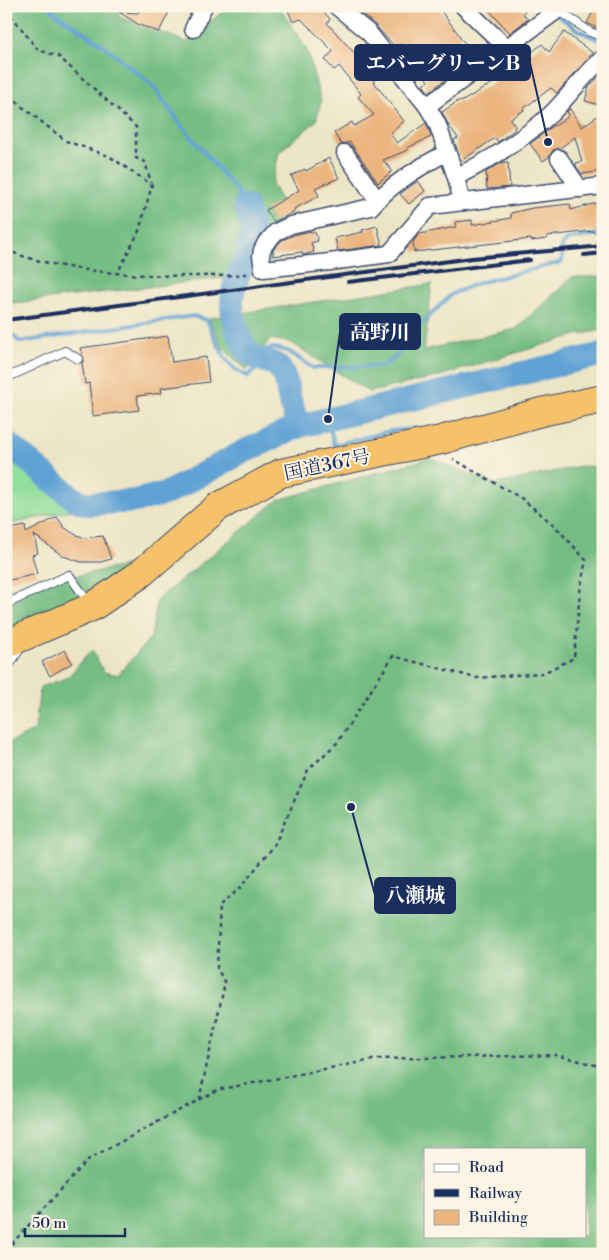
<svg xmlns="http://www.w3.org/2000/svg" width="609" height="1260" viewBox="0 0 609 1260" font-family="'Libre Bodoni','Noto Serif JP',serif">
	<rect width="100%" height="100%" fill="#fcf5e5"/>
	<filter id="ink" filterUnits="userSpaceOnUse"><feTurbulence type="fractalNoise" baseFrequency=".02" numOctaves="2"/><feDisplacementMap in="SourceGraphic" scale="10" xChannelSelector="R" yChannelSelector="G"/><feConvolveMatrix kernelMatrix="1 2 1 2 8 2 1 2 1" color-interpolation-filters="sRGB"/></filter>
	<filter id="wash" filterUnits="userSpaceOnUse"><feTurbulence type="fractalNoise" baseFrequency=".0096" numOctaves="4" result="noise"/><feDisplacementMap in="SourceGraphic" scale="20" xChannelSelector="R" yChannelSelector="G"/><feGaussianBlur stdDeviation="1.12" result="paint"/><feColorMatrix in="noise" values="0 0 0 0 0 0 0 0 0 0 0 0 0 0 0 0 0 1.4 0 .05"/><feComposite in="paint" operator="in"/></filter>
	<g filter="url(#wash)">
		<rect width="100%" height="100%" fill="#ece5c5"/>
		<polygon fill="#92de9b" stroke="#56867c" points="6,454 75,509 6,525"/>
		<g fill="#75bd83" stroke="#487670" fill-rule="evenodd">
			<polygon points="6,6 117,6 119,17 187,42 229,6 279,6 307,50 321,101 316,121 279,152 272,184 282,202 273,247 265,273 6,304"/>
			<polygon points="603,276 603,330 576,335 436,377 369,392 290,342 270,339 247,370 223,349 209,318 432,284 424,350 516,329 572,277"/>
			<path d="M430,458L496,484L581,466L603,467V1254H6V744L35,730L40,687L67,678L92,650L104,672L118,675L151,637L157,600L278,500ZM425,1149H585V1236H425Z"/>
			<polygon points="129,565 70,602 6,631 6,590"/>
		</g>
		<g fill="none" stroke-linecap="round" stroke-linejoin="round">
			<g stroke="#60a2d4" stroke-width="4">
				<polyline points="49,6 58,15 103,45 152,85 181,125 237,191 245,206"/>
				<polyline points="558,15 578,30 603,42"/>
				<path d="M10,333L20,342L193,316L207,320C217,342 224,368 248,376L256,369L262,350L275,348L288,351L313,368L383,366L396,357L404,340L452,294L478,283L562,262V245L567,240L603,233"/>
				<polyline points="328,419 334,445 391,431 434,427"/>
			</g>
			<g stroke="#60a2d4" stroke-width="24">
				<path d="M245,206C248,214 252,223 252,232C252,263 224,281 234,319C237,331 243,349 253,356C261,362 273,360 280,369C287,379 287,387 289,397C292,407 295,417 299,426"/>
				<polyline points="6,442 74,499 87,504 135,501 167,493 243,452 299,426 603,354"/>
			</g>
		</g>
		<g id="blocks">
			<g fill="#ebb580">
				<polygon points="142,6 172,6 159,32 139,25 119,12 138,13"/>
				<polygon points="286,6 318,6 330,19 327,23 377,78 373,81 404,121 390,134 397,143 426,123 428,127 431,137 407,148 408,150 383,160 392,171 378,183 350,142 341,144 334,133 352,122 354,126 374,115 358,97 361,94 339,66 334,70 325,60 333,51 301,19 293,22"/>
				<polygon points="352,6 437,6 460,36 459,37 476,54 469,62 429,92 423,85 428,81 425,77 427,75 400,44 396,48 375,25"/>
				<polygon points="485,6 520,6 525,11 523,14 528,19 510,33"/>
				<polygon points="596,6 603,6 603,31 587,23"/>
				<polygon points="564,32 593,53 557,93 551,88 523,109 524,110 510,119 515,126 514,130 498,142 495,138 461,161 454,140 458,138 448,124 442,112 460,100 461,102 496,81 542,44 549,52"/>
				<polygon points="603,72 603,106 585,101 589,87"/>
				<polygon points="570,109 582,127 603,112 603,171 582,174 576,166 576,163 582,162 575,137 560,148 553,150 549,157 543,161 530,144 554,125 555,126 569,116 567,111"/>
				<polygon points="329,158 339,178 315,188 319,196 294,209 295,211 288,215 274,222 266,210 299,190 291,176 305,169 306,171"/>
				<polygon points="508,163 510,187 487,189 486,172 499,164"/>
				<polygon points="418,181 425,191 409,204 400,194"/>
				<polygon points="596,203 603,231 594,233 593,231 547,236 547,239 531,241 531,239 414,252 413,242 419,234 456,227 455,222 472,220 472,225 511,218 511,213 532,208 570,204 571,210"/>
				<polygon points="377,226 382,245 338,251 335,238 363,232 362,230"/>
				<polygon points="310,231 311,232 315,232 318,241 311,243 314,252 303,255 302,252 273,256 273,250 282,240 294,235"/>
				<polygon points="168,336 172,362 206,357 209,382 161,388 162,393 137,396 139,410 93,416 89,383 85,384 82,363 84,359 80,348"/>
				<polygon points="57,517 64,527 74,534 85,538 103,536 111,559 101,562 81,562 63,556 34,535 38,553 32,555 37,574 6,581 6,530 25,526 26,533"/>
				<polygon points="65,650 72,663 50,676 42,662"/>
			</g>
		</g>
	</g>
	<g filter="url(#ink)">
		<use href="#blocks" fill-opacity="0" stroke="#3a4a6d" stroke-width="1"/>
		<g fill="none" stroke-linecap="round" stroke-linejoin="round">
			<defs>
				<g id="lane">
					<polyline points="558,10 590,32 603,37"/>
					<polyline points="6,378 65,351 78,359"/>
					<polyline points="6,604 69,575 89,603"/>
					<polyline points="6,670 21,647"/>
				</g>
				<g id="street">
					<polyline points="336,6 369,33 427,106 437,123 456,177 462,202"/>
					<polyline points="463,6 506,47"/>
					<polyline points="193,29 204,6"/>
					<polyline points="427,106 563,6"/>
					<polyline points="345,153 377,200"/>
					<path d="M446,153C419,167 391,184 371,207L291,225L276,232L265,244L262,250L261,256L263,269L330,262L389,254L430,206L603,186"/>
					<polyline points="559,158 580,189"/>
					<path d="M456,177C490,160 522,140 551,114C569,96 584,75 603,58"/>
				</g>
				<polyline id="highway" points="6,644 92,607 139,575 218,507 281,473 441,440 541,412 603,399"/>
			</defs>
			<use href="#lane" stroke="#3a4a6d" stroke-width="10"/>
			<use href="#street" stroke="#3a4a6d" stroke-width="19"/>
			<use href="#highway" stroke="#3a4a6d" stroke-width="30"/>
			<g stroke="#3a4a6d" stroke-width="2.5" stroke-dasharray="4 4" stroke-linecap="butt">
				<polyline points="6,9 38,50 58,56 136,127 136,158 145,162 151,183"/>
				<polyline points="6,88 20,105 66,141 109,156 152,185 139,231 118,272"/>
				<path d="M6,250C63,273 138,276 199,276C215,275 233,277 249,273"/>
				<polyline points="199,1100 225,983 217,968 220,905 239,889 274,846 308,770 338,742 393,656 476,678 543,673 574,658 580,591 586,560 554,525 521,498 453,459"/>
				<polyline points="6,1250 89,1159 217,1090 377,1059 556,1055 603,1067"/>
			</g>
			<use href="#lane" stroke="#fff" stroke-width="8"/>
			<use href="#street" stroke="#fff" stroke-width="16"/>
			<use href="#highway" stroke="#f5c16b" stroke-width="28"/>
			<g stroke="#1b2f5e" stroke-width="4">
				<polyline points="584,255 603,253"/>
				<polyline points="348,282 530,260"/>
				<polyline points="6,320 472,258 603,246"/>
			</g>
		</g>
	</g>
	<g text-anchor="middle" stroke-width="4" stroke-linejoin="round" paint-order="stroke">
		<g font-size="19" fill="#1b2f5e" stroke="#fcf5e5">
			<text transform="translate(327 464) rotate(-12)" y="7">国道367号</text>
		</g>
	</g>
	<path fill="none" stroke="#1b2f5e" stroke-width="2" d="M548 142L530 63M328 419L340 332M351 807L375 895"/>
	<g fill="#1b2f5e" stroke="#fcf5e5" stroke-width="2">
		<circle cx="548" cy="142" r="5"/>
		<circle cx="328" cy="419" r="5"/>
		<circle cx="351" cy="807" r="5"/>
	</g>
	<g fill="#1b2f5e" stroke="#1b2f5e" stroke-width="2">
		<rect x="355" y="45" width="175" height="35" rx="5"/>
		<rect x="340" y="314" width="80" height="35" rx="5"/>
		<rect x="375" y="878" width="80" height="35" rx="5"/>
	</g>
	<g font-size="20" text-anchor="middle" font-weight="bold" fill="#fff">
		<text x="443" y="70">エバーグリーンB</text>
		<text x="380" y="339">高野川</text>
		<text x="415" y="902">八瀬城</text>
	</g>
	<rect width="609" height="1260" fill="none" stroke="#fcf5e5" stroke-width="25"/>
	<rect x="424" y="1148" width="162" height="90" fill="#fcf5e5" stroke="#a2a6af"/>
	<rect x="434" y="1164" width="25" height="8" fill="#ffffff" stroke="#a2a6af"/>
	<text x="469" y="1172" font-size="15" fill="#1b2f5e">Road</text>
	<rect x="434" y="1189" width="25" height="8" fill="#1b2f5e" stroke="#a2a6af"/>
	<text x="469" y="1198" font-size="15" fill="#1b2f5e">Railway</text>
	<rect x="434" y="1210" width="25" height="15" fill="#ebb580" stroke="#a2a6af"/>
	<text x="469" y="1222" font-size="15" fill="#1b2f5e">Building</text>
	<path d="M25 1228v8h100v-8" fill="none" stroke="#1b2f5e" stroke-width="2.5"/>
	<text x="32" y="1228" font-size="15" fill="#1b2f5e" stroke="#fcf5e5" stroke-width="4" paint-order="stroke">50 m</text>
</svg>
